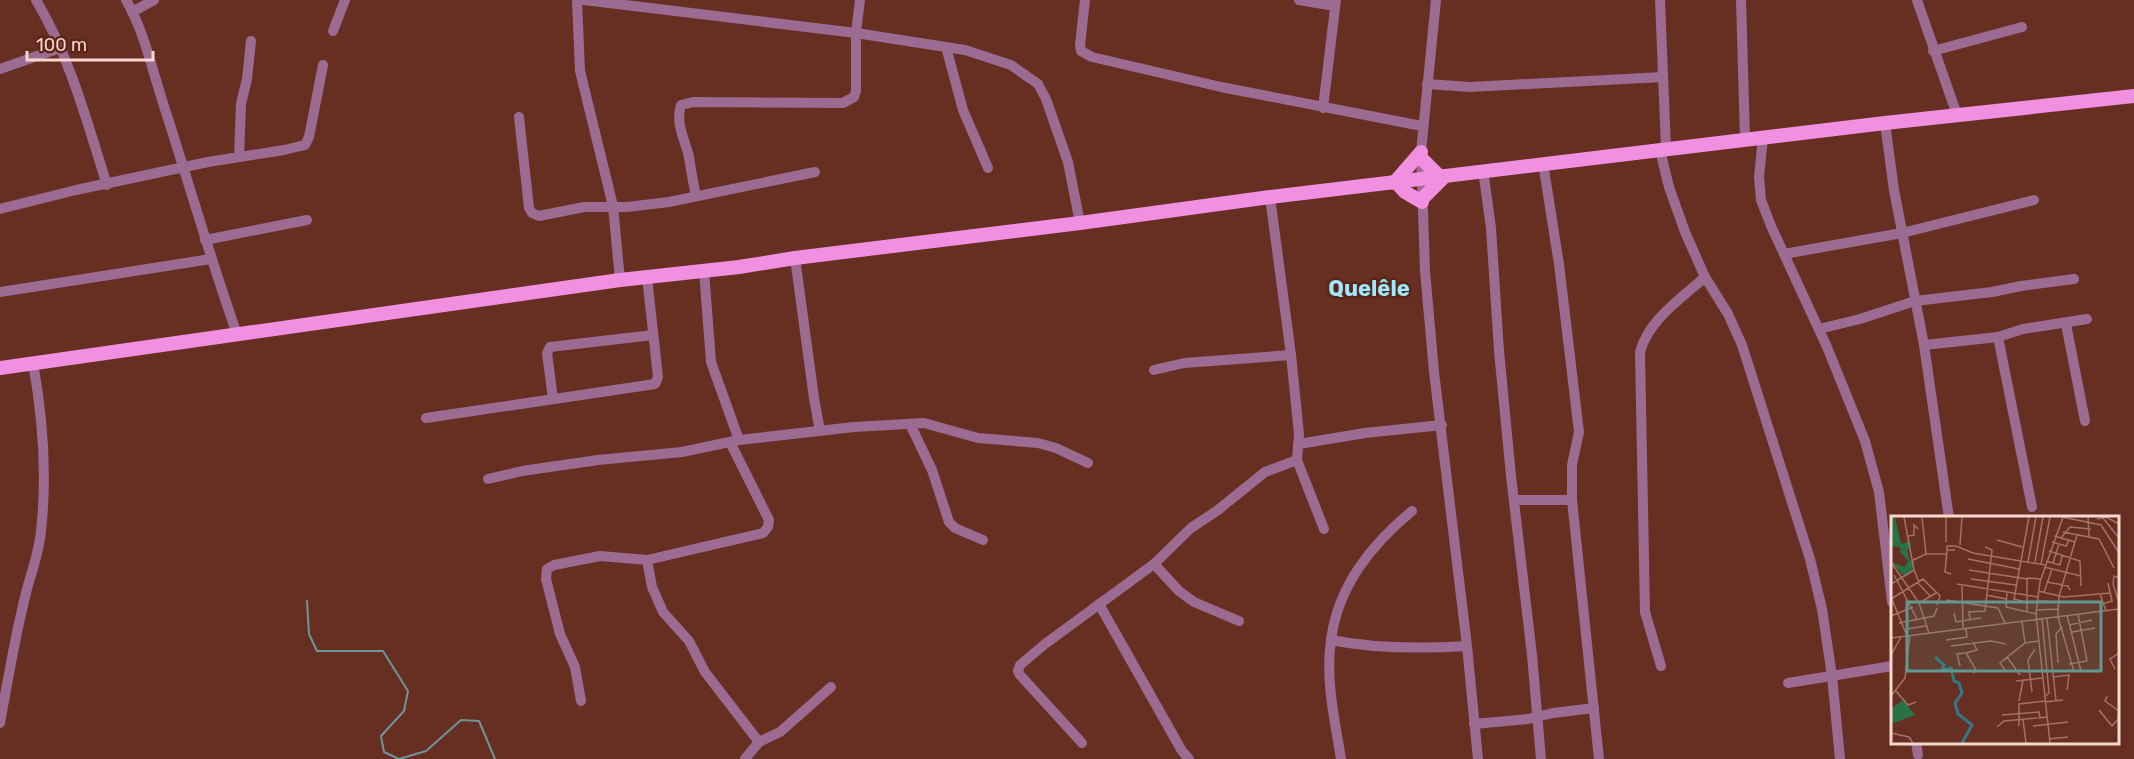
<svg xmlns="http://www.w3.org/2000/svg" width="2134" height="759" viewBox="0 0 2134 759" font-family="Rubik,sans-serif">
	<rect width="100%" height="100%" fill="#672f22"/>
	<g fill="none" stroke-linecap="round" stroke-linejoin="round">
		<polyline stroke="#6f949c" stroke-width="2" points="307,601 309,634 317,651 383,651 408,691 404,711 381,736 384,752 399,759 426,751 461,720 479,721 495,759"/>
		<g stroke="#9b6b92" stroke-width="10">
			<path d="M36,0C70,57 87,122 107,185"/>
			<path d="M126,0C144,31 152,69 163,103C188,180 210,258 237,334"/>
			<polyline points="577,0 580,71 613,206 620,280"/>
			<polyline points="584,0 856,33 965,50 1011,65 1038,84 1046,99 1068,162 1080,223"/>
			<polyline points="1085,0 1080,45 1081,51 1092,57 1221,87 1422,126"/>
			<polyline points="1299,0 1335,6"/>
			<polyline points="1436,0 1421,152 1425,271 1434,372 1467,646 1478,759"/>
			<polyline points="1660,0 1666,149"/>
			<polyline points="1741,0 1745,139"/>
			<polyline points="1917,0 1957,115"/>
			<polyline points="132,12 154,0"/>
			<polyline points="333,31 345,0"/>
			<polyline points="946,47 963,110 988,168"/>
			<polyline points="1933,51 2022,27"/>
			<polyline points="0,69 60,48"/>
			<polyline points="1427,84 1470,87 1663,77"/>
			<polyline points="1323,108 1336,0"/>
			<polyline points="519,117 529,208 532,213 539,216 584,207 627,207 669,202 815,172"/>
			<polyline points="1885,123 1894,190 1924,345 1949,518"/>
			<polyline points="1763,138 1759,177 1761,200 1771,226 1827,347 1865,441 1879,492 1892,602"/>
			<polyline points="1660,150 1669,187 1685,232 1705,277 1728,314 1742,345 1810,559 1822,609 1832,676 1840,759"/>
			<polyline points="239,157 241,104 247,79 251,41"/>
			<polyline points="1543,163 1559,264 1579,432 1572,465 1572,500 1599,759"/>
			<polyline points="1483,170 1491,228 1499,351 1511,476 1532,655 1541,759"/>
			<path d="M696,196C693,183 691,170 689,157C685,140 675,123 681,105L693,102L843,103L854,97L856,91V33L860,0"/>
			<polyline points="0,209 76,190 208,162 284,150 305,145 309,137 323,65"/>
			<polyline points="205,240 307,220"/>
			<polyline points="1784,254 1902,233 2034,200"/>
			<polyline points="795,258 814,398 820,431"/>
			<polyline points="704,271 711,362 739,440"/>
			<polyline points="0,292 211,259"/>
			<polyline points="2066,324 2085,421"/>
			<polyline points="1819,329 1860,319 1915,301 1992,292 2021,286 2074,279"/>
			<polyline points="1998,337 2032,507"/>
			<polyline points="1924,345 1998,337 2023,329 2087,319"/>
			<polyline points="1154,370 1184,363 1291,355"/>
			<polyline points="553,399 547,353 550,347 653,335"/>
			<polyline points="426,418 655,384 658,377 647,277"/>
			<polyline points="910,424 932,470 949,522 955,528 983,540"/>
			<polyline points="730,442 769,520 768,527 763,533 647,560 652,587 663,612 689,641 705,672 759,742 745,759"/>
			<polyline points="1299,444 1365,433 1442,425"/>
			<polyline points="1297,460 1324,529"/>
			<polyline points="488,479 522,471 598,460 682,452 739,440 854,427 924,423 978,438 1038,443 1056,448 1088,463"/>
			<polyline points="1514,500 1572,500"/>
			<polyline points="1154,564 1179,591 1194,602 1239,621"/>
			<polyline points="1099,604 1182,751 1189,759"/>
			<path d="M1331,640C1376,649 1420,649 1467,646"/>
			<path d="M1661,666L1645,612L1640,352C1649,319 1681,299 1705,277"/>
			<polyline points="1788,683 1892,666"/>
			<polyline points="581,701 575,667 560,634 546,579 547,569 554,565 600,556 647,560"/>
			<path d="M0,723C8,680 15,636 26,593C31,573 39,553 41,531C47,476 43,418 33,363"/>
			<polyline points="1474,724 1528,719 1553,713 1594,708"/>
			<polyline points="759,742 780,732 831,687"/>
			<polyline points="1916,742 1918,755"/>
			<polyline points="1082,743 1020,675 1018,671 1020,665 1045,644 1154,564 1191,528 1218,510 1265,472 1297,460 1299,434 1291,355 1270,197"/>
			<path d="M1341,759C1335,721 1325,679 1331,640C1338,586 1371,545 1412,511"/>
		</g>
		<g stroke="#f190e0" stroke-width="14">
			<polyline points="1421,158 1440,177"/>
			<polyline points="1394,183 1421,152"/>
			<polyline points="1397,183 1405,192 1422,202"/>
			<polyline points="1422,199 1445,176"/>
			<polyline points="0,368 620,280 739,267 795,258 1080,223 1270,197 1885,123 2134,96"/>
		</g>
	</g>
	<g text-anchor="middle" stroke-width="5" stroke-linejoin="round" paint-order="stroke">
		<g font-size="22" font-weight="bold" fill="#9ce9fb" stroke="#5b2418">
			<text x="1369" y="296">Quelêle</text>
		</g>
	</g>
	<g transform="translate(1891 516)">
		<rect width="228" height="228" fill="#672f22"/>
		<path d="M0,1H4L10,28L19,25L20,31L16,34L19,45L24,43L20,57L14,61L0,46L14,51L17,45L9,36L10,32L0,29ZM12,184L24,199L0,208V193Z" fill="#277346"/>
		<path fill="none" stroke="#337886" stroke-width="3" d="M44,141L53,149L51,154L60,152L63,165L68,167L71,177L64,187L67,198L81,209L71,227"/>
		<path fill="none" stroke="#a27267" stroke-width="1.5" d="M13,1L23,54M31,1L35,38M171,1L210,9L228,37M197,1L198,21M212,2L228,22M206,3L215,1L228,8M172,16L208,23L223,52M17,20L23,19V9L27,13M163,20L184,26M170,22L179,11L200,13M106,24L131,31M55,26V1M161,26L175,30L178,24M69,29L71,1M56,34V30H65L82,37L154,49M158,35L189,45L190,70M77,43L128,53M22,44L35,38H56M155,45L169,49L171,39M0,46L28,87L38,117M137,46L145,1M144,46L152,1M162,47L168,28M150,48L159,1M153,51L190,60M78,54L136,63M60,58L54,56L56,34H64M3,59L26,103M228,62L223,60L222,68L228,86M80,63L125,69M26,66L40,81M156,66L177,70L179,74M0,68L23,54L28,66M66,68L147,81M71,70L72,112M147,75L173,81L219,77M116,76L115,91L145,98M153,76L161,53M209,78L215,95M95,79L115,83M0,81L16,120M0,83L32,63L49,80L46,89M55,84L107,92L114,107M147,85L167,86M28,87L45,77M137,87L123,83L138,1M212,88L221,85L217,67M146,94L167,93M136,96V62L150,63M63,97L65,106L90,102M176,99L190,155M0,100L22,91M167,100L168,80L186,19M167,101L183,156M151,102L158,177L153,181M156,102L165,185M79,104L78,96L94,95L101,34L94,31M131,105L134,127M8,107L43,100L46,92M178,109L201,104M15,113L35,110M181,116L204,112M0,122L228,93M55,124L76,121L75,112M60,130L100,125L115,128M0,139L10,121M116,141L129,159M167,147L165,118L171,111M178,148L196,145L187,98M69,150L66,138L75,137M224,153L219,143L228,137M114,154L109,147L134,127L147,125M82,157L85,154L75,137L86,134L82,126M162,161L178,159L176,174M125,165L151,162M5,175L17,189L25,186M141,176L137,144L144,133M0,180L14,162L19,119M216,180L214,185L228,195M128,185L132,164M154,186L172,184M208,194L221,210L228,202M111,199L148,196L149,202M132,204L135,227M128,210V188L154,185M142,210L177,206M106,211L113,205L156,201M0,217L18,221L22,227M158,223L177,221M159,227L145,98L149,66L172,1"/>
		<path fill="#619890" fill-opacity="0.15" stroke="#619890" stroke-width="3" d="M16,86H210V155H16Z"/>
		<rect width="228" height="228" fill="none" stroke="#fad7ce" stroke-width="3"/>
	</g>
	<path d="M27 51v9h126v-9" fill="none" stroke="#fad7ce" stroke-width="3"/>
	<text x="36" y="51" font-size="18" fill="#fad7ce" stroke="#5b2418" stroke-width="4.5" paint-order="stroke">100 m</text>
</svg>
